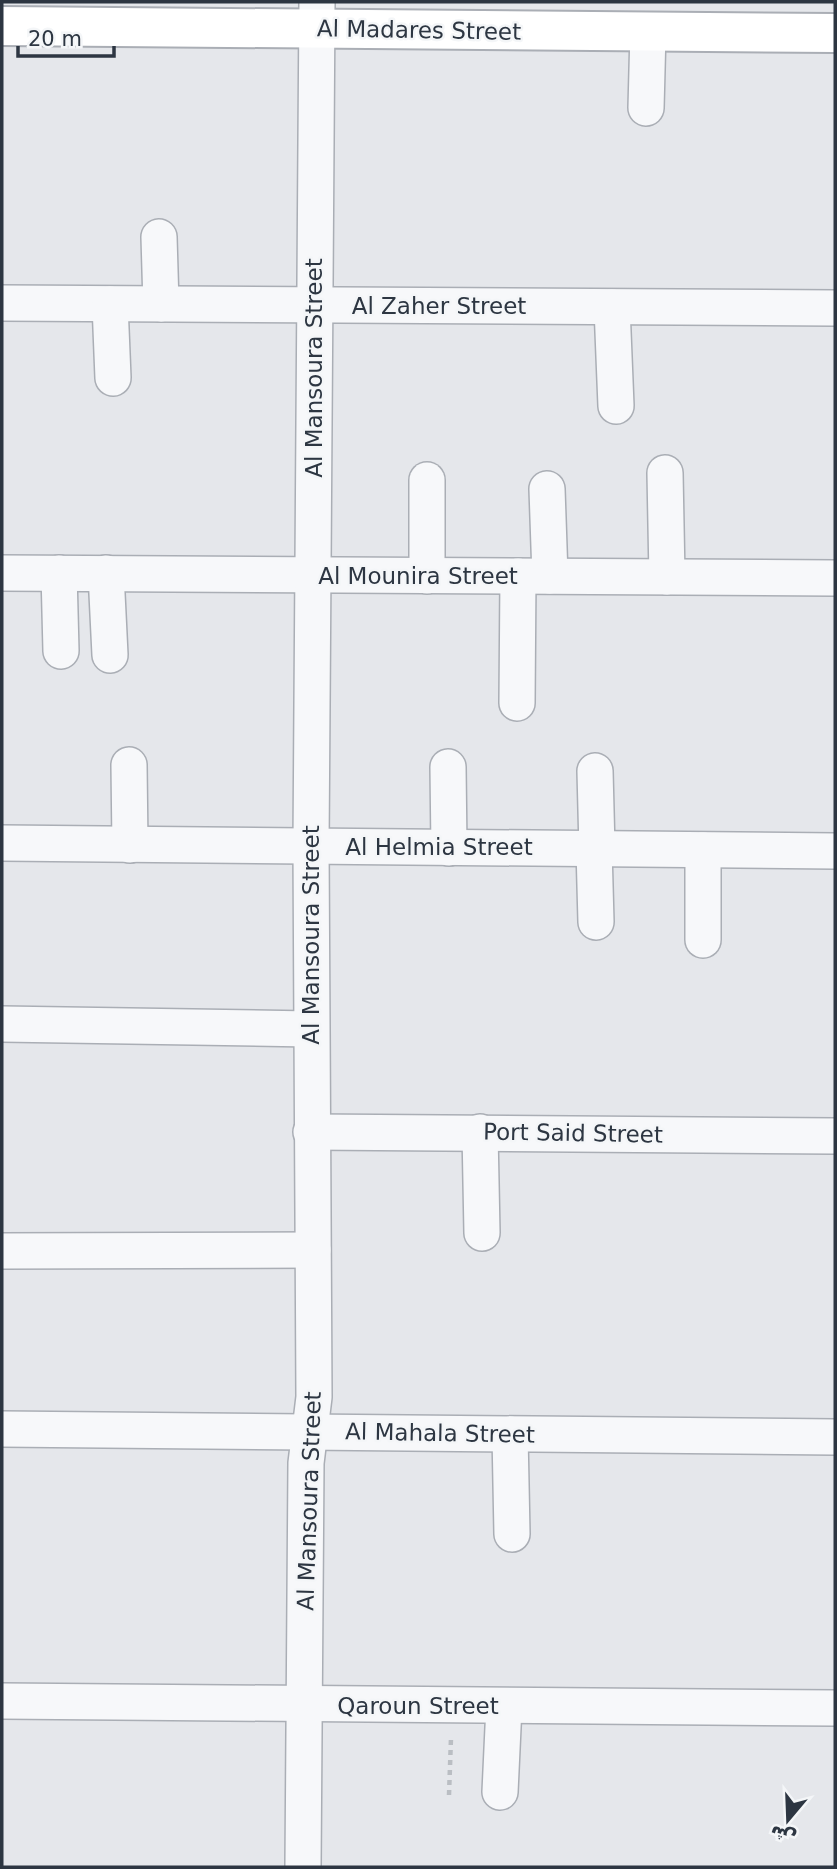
<svg xmlns="http://www.w3.org/2000/svg" width="837" height="1869" viewBox="0 0 837 1869" font-family="'DejaVu Sans','Noto Sans Arabic',sans-serif">
	<rect width="100%" height="100%" fill="#e5e7eb"/>
	<g fill="none" stroke-linecap="round" stroke-linejoin="round">
		<defs>
			<g id="minor">
				<polyline points="646,108 648,32"/>
				<polyline points="159,237 161,304"/>
				<polyline points="2,303 835,308"/>
				<polyline points="110,304 113,378"/>
				<polyline points="612,307 616,406"/>
				<polyline points="665,473 667,577"/>
				<polyline points="547,489 550,576"/>
				<polyline points="2,573 835,578"/>
				<polyline points="59,573 61,651"/>
				<polyline points="106,573 110,655"/>
				<polyline points="427,576 427,480"/>
				<polyline points="517,703 518,576"/>
				<polyline points="129,765 130,845"/>
				<polyline points="448,767 449,848"/>
				<polyline points="595,771 597,849"/>
				<polyline points="2,843 835,851"/>
				<polyline points="594,849 596,922"/>
				<polyline points="703,940 703,850"/>
				<polyline points="2,1024 311,1029"/>
				<polyline points="311,1132 835,1136"/>
				<polyline points="480,1132 482,1233"/>
				<polyline points="2,1251 313,1250"/>
				<polyline points="2,1429 835,1437"/>
				<polyline points="510,1434 512,1534"/>
				<polyline points="2,1701 835,1708"/>
				<polyline points="500,1792 504,1706"/>
				<polyline points="303,1867 306,1463 314,1397 311,846 317,2"/>
			</g>
			<polyline id="secondary" points="2,26 835,33"/>
		</defs>
		<use href="#minor" stroke="#aaaeb5" stroke-width="38"/>
		<use href="#secondary" stroke="#aaaeb5" stroke-width="42"/>
		<polyline stroke="#babec3" stroke-width="4.5" stroke-dasharray="5 5" stroke-linecap="butt" points="449,1795 451,1738"/>
		<use href="#minor" stroke="#f7f8fa" stroke-width="35"/>
		<use href="#secondary" stroke="#fff" stroke-width="38"/>
	</g>
	<g text-anchor="middle" stroke-width="5" stroke-linejoin="round" paint-order="stroke">
		<g font-size="23" fill="#2d3642" stroke="#f4f6f8">
			<text transform="translate(419 30) rotate(1)" y="8">Al Madares Street</text>
			<text x="439" y="314">Al Zaher Street</text>
			<text transform="translate(314 368) rotate(-90)" y="8">Al Mansoura Street</text>
			<text x="418" y="584">Al Mounira Street</text>
			<text x="439" y="855">Al Helmia Street</text>
			<text transform="translate(311 935) rotate(-90)" y="8">Al Mansoura Street</text>
			<text transform="translate(573 1133) rotate(1)" y="8">Port Said Street</text>
			<text transform="translate(440 1433) rotate(1)" y="8">Al Mahala Street</text>
			<text transform="translate(309 1501) rotate(-88)" y="8">Al Mansoura Street</text>
			<text x="418" y="1714">Qaroun Street</text>
		</g>
	</g>
	<rect width="837" height="1869" fill="none" stroke="#2d3642" stroke-width="7"/>
	<g transform="translate(788 1820) rotate(199)" stroke="#f4f6f8" stroke-width="5" paint-order="stroke">
	<path d="M0-5L12 26L0 18L-12 26Z" fill="#2d3642"/>
	<text y="-10" font-size="19" font-weight="bold" text-anchor="middle" fill="#2d3642">ش</text>
	</g>
	<path d="M18 46v10h96v-10" fill="none" stroke="#2d3642" stroke-width="3.5"/>
	<text x="28" y="46" font-size="21" fill="#2d3642" stroke="#f4f6f8" stroke-width="5" paint-order="stroke">20 m</text>
</svg>
